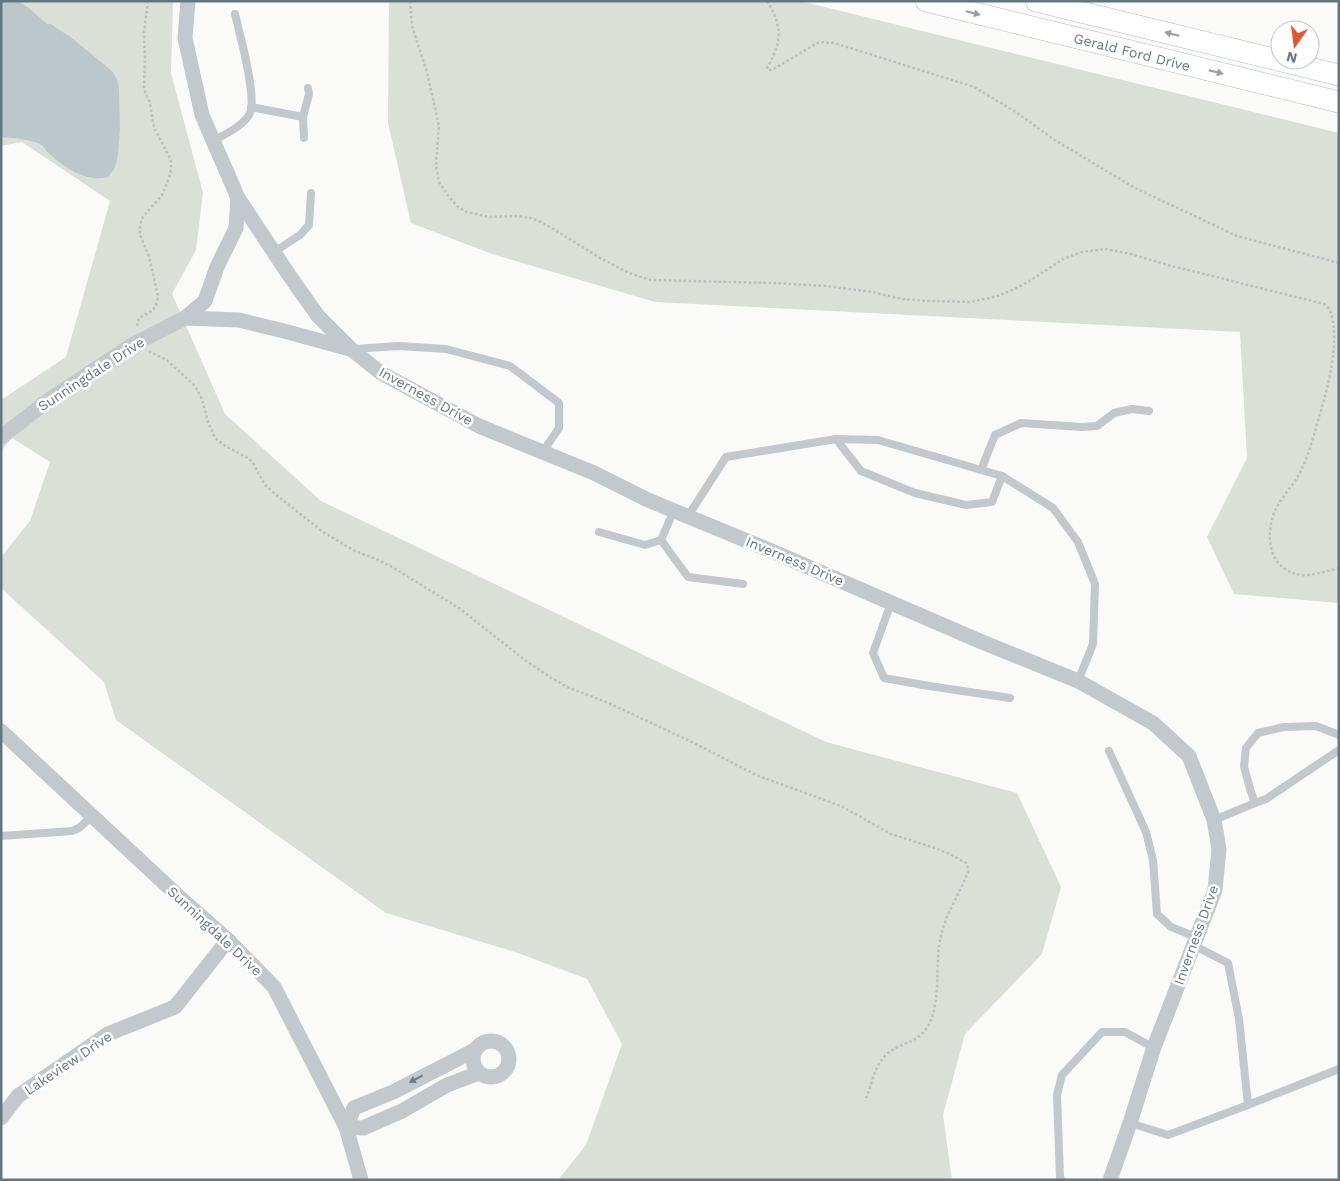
<svg xmlns="http://www.w3.org/2000/svg" width="1340" height="1181" viewBox="0 0 1340 1181" font-family="'Work Sans',sans-serif">
	<rect width="100%" height="100%" fill="#fafaf8"/>
	<g fill="#dadfd7">
		<polygon points="1,1 173,1 171,73 203,193 196,250 172,294 225,414 321,501 826,742 1017,793 1061,887 1042,954 965,1034 943,1115 952,1180 558,1180 586,1145 622,1044 587,979 518,953 386,913 116,720 104,682 1,588 1,557 30,521 50,462 12,438 1,451 1,400 66,357 110,201 22,142 1,146"/>
		<polygon points="389,1 800,1 1339,133 1339,603 1234,594 1207,537 1247,458 1240,332 655,302 492,254 411,223 388,123"/>
	</g>
	<path fill="#bbc7cb" d="M1,1H18L30,9L47,24H51L73,39L113,72L118,82L119,90L120,129L118,155L115,168L108,177C88,183 65,168 51,155C46,152 45,147 40,144C28,139 14,138 1,137Z"/>
	<g fill="none" stroke-linecap="round" stroke-linejoin="round">
		<defs>
			<g id="secondary">
				<polyline points="926,1 1339,102"/>
				<polyline points="1036,1 1339,75"/>
			</g>
		</defs>
		<use href="#secondary" stroke="#b3babf" stroke-width="22"/>
		<g stroke="#bbbfc2" stroke-width="2.5" stroke-dasharray="2.5 2.5" stroke-linecap="butt">
			<path d="M410,1L412,26L427,72L439,126L436,166L439,182L450,198L458,207L467,212L480,215L490,217L518,216L531,218L541,222L555,230L602,259L629,273L650,280L772,283L826,286L872,292L902,299L930,301L971,302L998,296L1017,288L1036,277L1063,259L1082,252L1105,249L1127,253L1168,265L1324,304C1327,306 1330,310 1331,313C1340,342 1328,388 1319,417C1313,438 1308,459 1297,478C1290,489 1276,504 1273,516C1265,542 1271,570 1301,575C1312,576 1328,571 1339,568"/>
			<path d="M767,1C783,27 782,42 767,68L768,70H772L819,42L834,43L974,87L1016,112L1053,139L1135,188L1237,236L1339,263"/>
			<polyline points="137,326 139,318 152,311 156,305 158,296 149,256 140,235 140,225 143,217 162,195 169,178 171,169 171,162 169,156 154,128 150,103 145,92 144,87 145,60 144,32 148,1"/>
			<path d="M149,351L168,361L195,386L202,399L208,422L215,438L227,447L248,458L253,463L265,485L274,493L323,532L355,551L376,559L392,567L459,608L526,661L550,677L567,687L606,702L688,740L756,775L841,806L891,834L935,848L950,854L966,863L968,868V872C960,893 946,913 941,936C934,962 942,1003 928,1026C918,1043 902,1042 888,1053C874,1065 872,1085 865,1101"/>
		</g>
		<g stroke="#c3c8cc" stroke-width="8">
			<polyline points="251,107 303,117"/>
			<polyline points="304,138 303,117 309,94 308,88"/>
			<path d="M213,141C225,134 244,126 250,113C257,96 240,35 235,14"/>
			<polyline points="274,252 300,235 309,225 311,193"/>
			<polyline points="353,349 399,346 446,349 510,366 559,403 559,428 542,453"/>
			<polyline points="836,439 861,471 915,493 966,505 992,502 1002,476"/>
			<polyline points="981,470 995,435 1021,423 1082,427 1097,426 1114,413 1132,409 1149,411"/>
			<polyline points="674,510 661,540 688,577 743,584"/>
			<polyline points="688,516 726,457 836,439 878,440 1002,476 1053,508 1078,542 1095,584 1093,644 1078,681"/>
			<polyline points="599,532 645,545 661,540"/>
			<polyline points="891,603 873,653 884,678 929,686 1010,698"/>
			<polyline points="1109,751 1146,832 1153,860 1157,914 1171,927 1196,937"/>
			<polyline points="1255,803 1266,799 1339,750"/>
			<polyline points="1214,820 1255,803 1250,789 1244,766 1246,748 1258,733 1284,727 1316,726 1339,735"/>
			<polyline points="1,836 72,831 79,828 92,816"/>
			<polyline points="1193,945 1228,963 1239,1019 1248,1105 1339,1069"/>
			<polyline points="1130,1123 1168,1135 1248,1105"/>
			<polyline points="1062,1180 1060,1178 1057,1095 1062,1075 1102,1032 1125,1032 1154,1048"/>
		</g>
		<g stroke="#c3c8cc" stroke-width="15">
			<polyline points="188,1 185,38 202,115 238,198 289,275 318,316 351,349 381,373 479,426 594,473 648,500 769,550 975,639 1078,681 1153,723 1189,756 1214,820 1219,849 1215,890 1154,1047 1130,1123 1110,1180"/>
			<polyline points="185,318 205,301 217,267 236,228 238,198"/>
			<polyline points="1,437 53,397 132,345 185,318 239,320 284,331 350,349"/>
			<polyline points="1,731 176,894 228,940 274,987 346,1127 361,1180"/>
			<circle cx="491" cy="1059" r="18"/>
			<polyline points="475,1050 393,1092 354,1108 346,1127 363,1128 402,1111 447,1085 479,1073"/>
			<polyline points="1,1118 18,1096 108,1034 175,1007 228,940"/>
		</g>
		<use href="#secondary" stroke="#fff" stroke-width="21"/>
	</g>
	<defs><path id="oneway-solid" d="M-6-.8H1V-3.2L6.5 0L1 3.2V.8H-6Z" transform="scale(1.25)"/></defs>
	<g fill="#939fa8">
		<use href="#oneway-solid" transform="translate(973 13) rotate(14)"/>
		<use href="#oneway-solid" transform="translate(1172 34) rotate(-166)"/>
		<use href="#oneway-solid" transform="translate(1216 72) rotate(14)"/>
	</g>
	<use fill="#6a7a87" href="#oneway-solid" transform="translate(416 1079) rotate(152)"/>
	<g text-anchor="middle" stroke-width="5" stroke-linejoin="round" paint-order="stroke">
		<g font-size="14" fill="#657683" stroke="#fff">
			<text transform="translate(1132 52) rotate(14)" y="5">Gerald Ford Drive</text>
			<text transform="translate(91 374) rotate(-33)" y="5">Sunningdale Drive</text>
			<text transform="translate(426 396) rotate(29)" y="5">Inverness Drive</text>
			<text transform="translate(795 561) rotate(23)" y="5">Inverness Drive</text>
			<text transform="translate(215 931) rotate(43)" y="5">Sunningdale Drive</text>
			<text transform="translate(1196 935) rotate(-70)" y="5">Inverness Drive</text>
			<text transform="translate(68 1063) rotate(-34)" y="5">Lakeview Drive</text>
		</g>
	</g>
	<rect width="1340" height="1181" fill="none" stroke="#657683" stroke-width="5"/>
	<g transform="translate(1295 45) rotate(194)"><circle r="24" fill="#ffffff" stroke="#c1c8cd"/>
	<path d="M0-4L9 19L0 12L-9 19Z" fill="#e4572e"/>
	<text y="-8" font-size="14" font-weight="bold" text-anchor="middle" fill="#657683">N</text>
	</g>
</svg>
